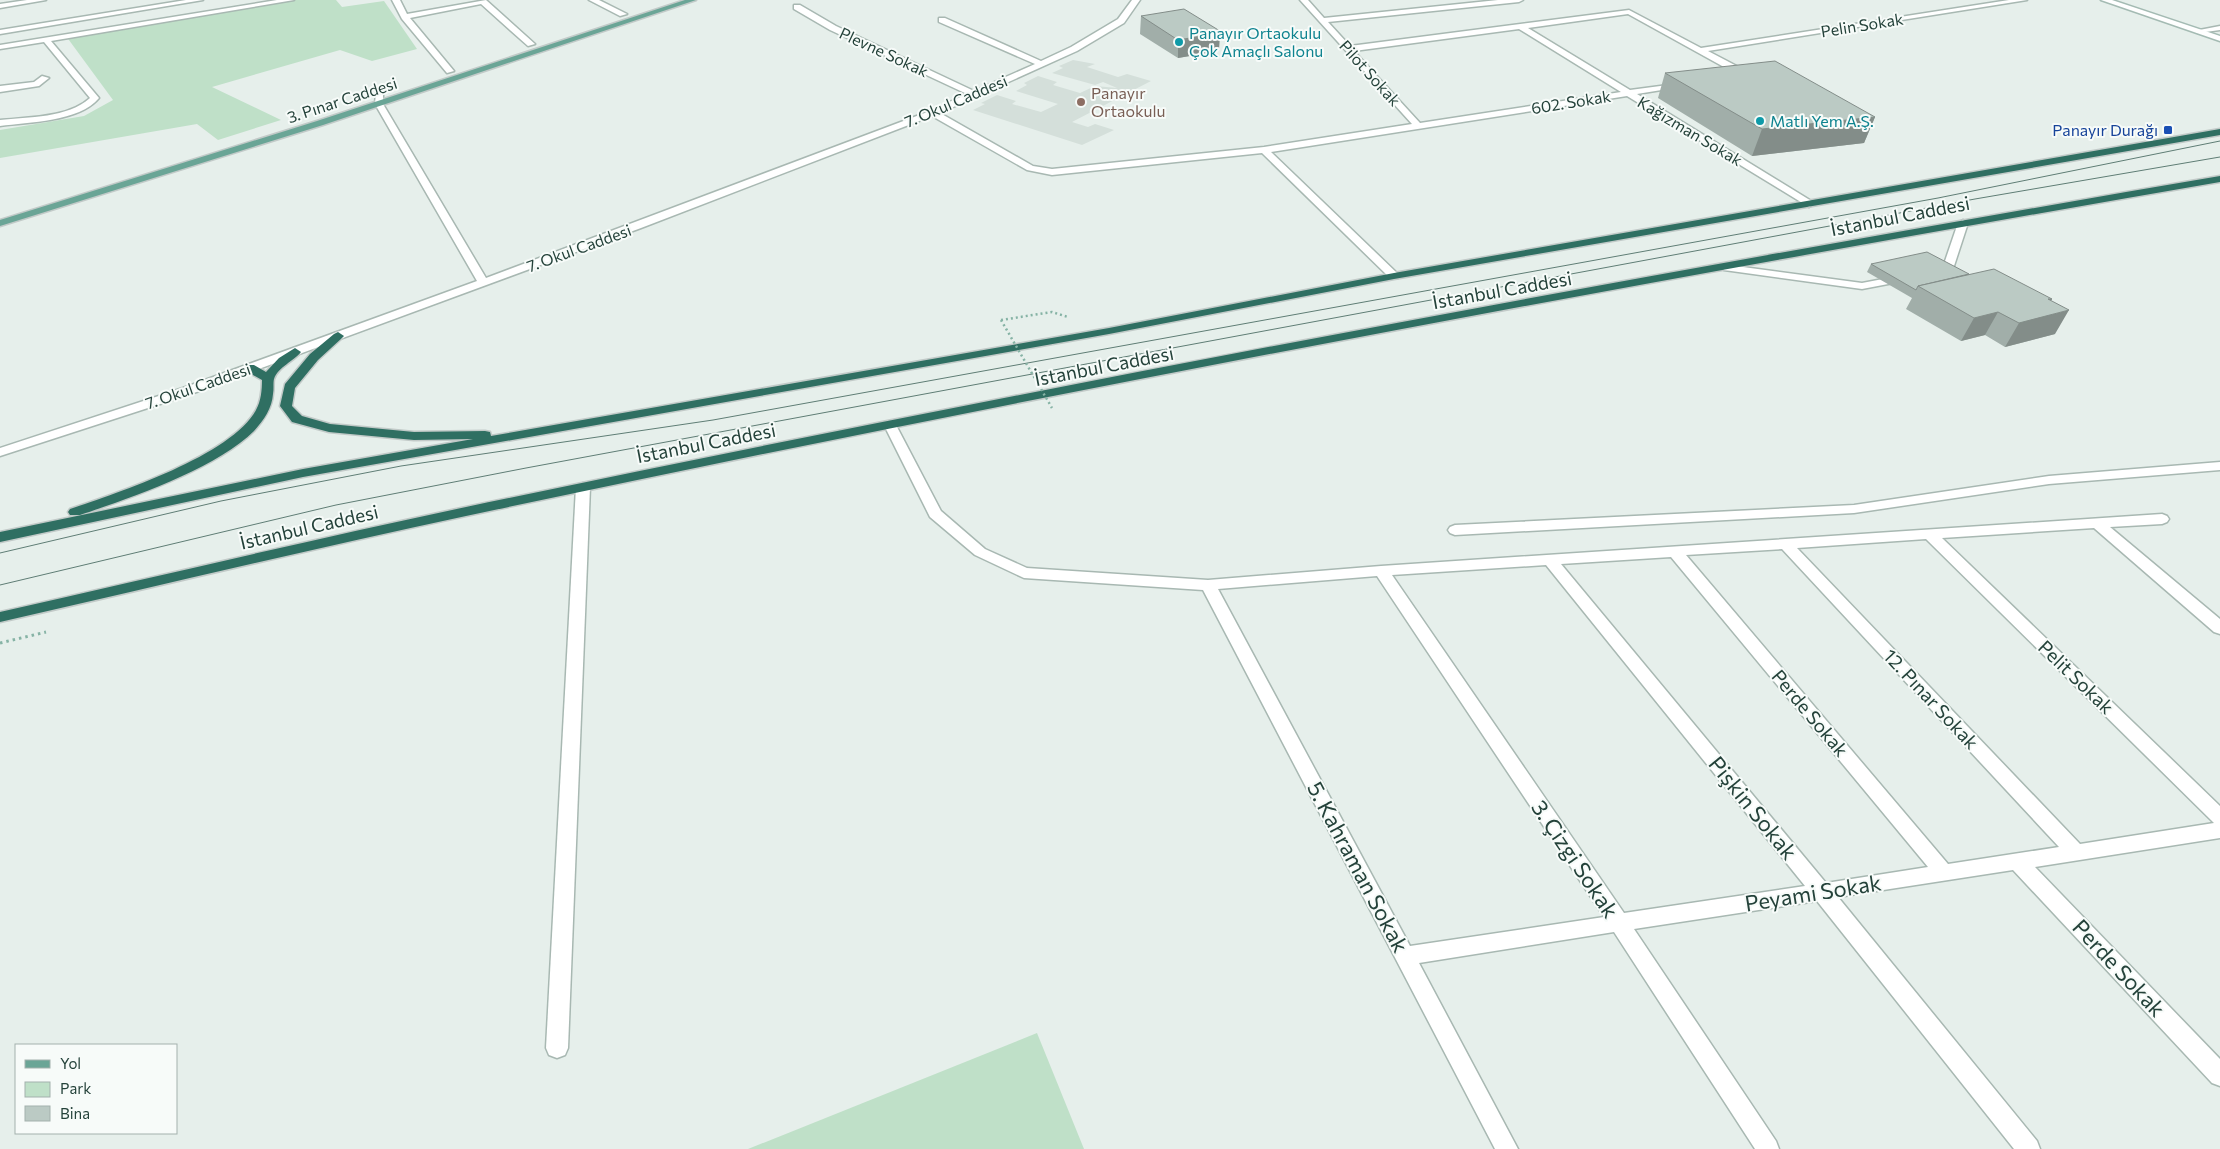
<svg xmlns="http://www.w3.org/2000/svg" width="2220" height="1149" viewBox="0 0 2220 1149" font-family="Commissioner,sans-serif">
	<rect width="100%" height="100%" fill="#e6efeb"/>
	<polygon fill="#d4dfda" points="1073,60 1095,64 1087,67 1118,77 1127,74 1151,81 1072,122 1088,127 1095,124 1114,130 1082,145 973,110 985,104 981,103 997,95 1016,101 1012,104 1041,112 1058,104 1016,91 1027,85 1024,83 1038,76 1057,82 1053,85 1080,93 1095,86 1117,88 1103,82 1095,85 1052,73 1063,68 1059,66"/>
	<g fill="#bfe0c8">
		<polygon points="287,0 336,0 342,7 384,1 417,49 372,61 340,50 212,87 281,120 218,140 197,124 0,158 0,130 84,116 113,100 66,36"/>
		<polygon points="1037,1033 1084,1149 748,1149"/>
	</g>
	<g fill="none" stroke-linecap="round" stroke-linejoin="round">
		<defs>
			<g id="lane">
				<polygon points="42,76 49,78 39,86 0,92 0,86 34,82"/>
				<polygon points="1963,220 1968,223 1953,269 1948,272 1930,274 1929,272 1930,270 1943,267 1958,223"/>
				<polygon points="1728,265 1862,283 1904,275 1909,278 1904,281 1862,289 1724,270 1723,268"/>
			</g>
			<g id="street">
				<polygon points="27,0 46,0 0,8 0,4"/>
				<polygon points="186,0 203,0 0,34 0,30"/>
				<path d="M277,0H294L51,41L99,98C79,122 29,122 0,126V120C28,117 68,118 90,98L44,42L0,49V45Z"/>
				<polygon points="392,0 400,0 407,14 486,0 535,44 528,46 481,4 410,18 454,71 447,73 402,19"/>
				<polygon points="589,0 599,0 627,14 620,16"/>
				<path d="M1132,0H1140L1124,23L1077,51L940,113L1033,166L1052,169L1264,147L1412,124L1300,0H1308L1324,18L1498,0H1523L1519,2L1328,22L1350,46L1629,10L1701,48L2009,0H2027L1708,51L1750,73L1751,75L1747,77H1742L1628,14L1528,28L1630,90L1683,83V87H1680L1637,94L1813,202L1814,204L1809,207L1627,96L1271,152L1398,274L1399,276L1398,278H1390L1262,153L1052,175L1027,170L932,116L641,228L191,394L0,456V448L183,388L477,281L375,104L376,93L383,95V104L486,278L930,111L967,94L830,30L794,9V5H800L836,26L974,91L1035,64L939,22V18H945L1041,61L1071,47L1118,19ZM1519,29L1621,92L1420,123L1354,51Z"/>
				<polygon points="2220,26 2220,30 2198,33 2194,31"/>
				<path d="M891,423L897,427L941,511L985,549L1027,568L1208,580L1381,566L2162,514L2167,516L2169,519L2167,522L2162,524L2110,527L2220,619V634L2214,632L2094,528L1942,538L2220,806V838L2035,867L2220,1059V1086L2212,1083L2013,870L1838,897L2037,1141L2040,1149H2014L1817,901L1634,929L1776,1141L1779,1149H1755L1614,932L1419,963L1518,1149H1495L1203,590L1024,578L975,555L930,517L885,427ZM1926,539L2214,823L2080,844L1797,548ZM1782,549L2059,847L1948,864L1686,555ZM1671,557L1928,867L1826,883L1561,564ZM1546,565L1805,886L1624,913L1392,575ZM1377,576L1604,917L1410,946L1218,589Z"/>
				<polygon points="2220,462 2220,470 2049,484 1854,513 1455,535 1450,533 1448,530 1450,527 1455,525 1854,505 2049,476"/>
				<polygon points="583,483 590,487 568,1048 565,1055 557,1058 549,1055 546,1048 576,487"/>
			</g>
			<polygon id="secondary" points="2101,0 2112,0 2220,36 2220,41"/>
			<polygon id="primary" points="685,0 696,0 323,125 0,226 0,220 317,121"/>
			<g id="highway">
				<polygon points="2220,129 2220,135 1394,279 1109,334 303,477 0,542 0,532 303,469 473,439 414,440 329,432 292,422 280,406 285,384 310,354 334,334 338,332 344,336 342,338 318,360 295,388 292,406 302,416 330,424 414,432 485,431 490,432 491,436 1109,328 1394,273"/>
				<path d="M2220,176V182C1634,283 1048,392 466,516C310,549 155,587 0,622V612C155,577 310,540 466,507C1048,385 1634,276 2220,176Z"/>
				<path d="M295,348L301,352C294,361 278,367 274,379C273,383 274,389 273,394C272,408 264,420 254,431C217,468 131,498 80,515H70L68,512L70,509C118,493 232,455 256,410C261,401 262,390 262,380L246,371L244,368L246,365H254L266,372L279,358Z"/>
			</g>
		</defs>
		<use href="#lane" stroke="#a8b8b2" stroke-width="3"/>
		<use href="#street" stroke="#a8b8b2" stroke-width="3"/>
		<use href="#secondary" stroke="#a4bbb3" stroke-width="3"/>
		<use href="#primary" stroke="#c2cac8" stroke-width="3"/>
		<use href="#highway" stroke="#c2cac8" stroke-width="3"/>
		<polyline stroke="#86b3a5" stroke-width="2.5" stroke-dasharray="2 3" stroke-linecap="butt" points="1001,320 1052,312 1068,317"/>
		<polyline stroke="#86b3a5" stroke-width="3" stroke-dasharray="2.5 4" stroke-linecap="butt" points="0,643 46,632"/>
		<use href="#lane" fill="#fff" fill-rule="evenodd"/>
		<use href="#street" fill="#fff" fill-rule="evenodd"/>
		<use href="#secondary" fill="#fff" fill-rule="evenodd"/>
		<use href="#primary" fill="#6aa596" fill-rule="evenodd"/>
		<use href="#highway" fill="#2f6f62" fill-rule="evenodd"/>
		<g stroke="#5f7d75" stroke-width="1">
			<polyline points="0,553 221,501 401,466 713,420 1938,198 2220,141"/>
			<polyline points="0,585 336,505 526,468 1975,199 2220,157"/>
		</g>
		<polyline stroke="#86b3a5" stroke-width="2.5" stroke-dasharray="2 3" stroke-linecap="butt" points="1001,320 1052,408"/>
	</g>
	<g fill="#a1aea9">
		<polygon points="1141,16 1220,31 1219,49 1213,50 1213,52 1178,58 1140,34"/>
		<polygon points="1665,73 1875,117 1864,143 1752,156 1658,98"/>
		<polygon points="1871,264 1969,274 2052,299 2050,301 2055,334 2005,347 1985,335 1961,341 1906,309 1912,298 1867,272"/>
	</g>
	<g fill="#838d89">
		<polygon points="1220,31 1219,49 1213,50 1213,52 1178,58 1178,40"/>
		<polygon points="1875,117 1864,143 1752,156 1762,129"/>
		<polygon points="2048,299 2052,299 2041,317 2069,310 2055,334 2005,347 2019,323"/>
		<polygon points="1998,312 1985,335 1961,341 1974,318"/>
	</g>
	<g fill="#bbcac4" stroke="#838d89">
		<polygon points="1184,9 1220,31 1212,32 1214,34 1178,40 1141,16"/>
		<polygon points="1775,61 1875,117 1762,129 1665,73"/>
		<polygon points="1927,252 1969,274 1918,286 1916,290 1871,264"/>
		<polygon points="1994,269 2052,299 2048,299 2069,310 2019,323 1998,312 1974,318 1918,286"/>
	</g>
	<g fill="#0f9aa8" stroke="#f7fbf9" stroke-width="2">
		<circle cx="1179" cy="42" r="5"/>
		<circle cx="1760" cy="121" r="5"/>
	</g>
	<circle fill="#8d6e63" stroke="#f7fbf9" stroke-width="2" cx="1081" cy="102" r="5"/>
	<rect fill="#1a4fb4" stroke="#f7fbf9" stroke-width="2" x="2163" y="125" width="10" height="10" rx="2.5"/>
	<g text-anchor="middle" stroke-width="4" stroke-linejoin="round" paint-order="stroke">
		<g font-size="16" fill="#24423a" stroke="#f7fbf9">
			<text transform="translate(1862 25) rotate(-9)" y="6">Pelin Sokak</text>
			<text transform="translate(884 52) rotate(25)" y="6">Plevne Sokak</text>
			<text transform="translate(1370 73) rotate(48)" y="6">Pilot Sokak</text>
			<text transform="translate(342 100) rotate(-18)" y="6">3. Pınar Caddesi</text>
			<text transform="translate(956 101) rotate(-23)" y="6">7. Okul Caddesi</text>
			<text transform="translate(1571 102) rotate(-9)" y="6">602. Sokak</text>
			<text transform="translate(1690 131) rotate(31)" y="6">Kağızman Sokak</text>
			<text transform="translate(579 248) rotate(-20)" y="6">7. Okul Caddesi</text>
			<text transform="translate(198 386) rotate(-19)" y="6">7. Okul Caddesi</text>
		</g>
		<g font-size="16" fill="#0d838f" stroke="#f7fbf9" text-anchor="start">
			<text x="1189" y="39">Panayır Ortaokulu<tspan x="1189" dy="18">Çok Amaçlı Salonu</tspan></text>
			<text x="1770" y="127">Matlı Yem A.Ş.</text>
		</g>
		<g font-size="16" fill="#785e54" stroke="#f7fbf9" text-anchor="start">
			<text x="1091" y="99">Panayır<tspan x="1091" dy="18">Ortaokulu</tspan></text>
		</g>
		<g font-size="16" fill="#164399" stroke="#f7fbf9" text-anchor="end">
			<text x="2158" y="136">Panayır Durağı</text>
		</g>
		<g font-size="19" fill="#24423a" stroke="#f7fbf9">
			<text transform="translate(1900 216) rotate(-11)" y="7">İstanbul Caddesi</text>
			<text transform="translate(1502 290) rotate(-10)" y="7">İstanbul Caddesi</text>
			<text transform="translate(1104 366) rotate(-11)" y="7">İstanbul Caddesi</text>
			<text transform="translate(706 443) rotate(-11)" y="7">İstanbul Caddesi</text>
			<text transform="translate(309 527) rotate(-13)" y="7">İstanbul Caddesi</text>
			<text transform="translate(2076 677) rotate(44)" y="7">Pelit Sokak</text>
			<text transform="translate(1931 699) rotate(47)" y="7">12. Pınar Sokak</text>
			<text transform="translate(1810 713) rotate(50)" y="7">Perde Sokak</text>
		</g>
		<g font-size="22" fill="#24423a" stroke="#f7fbf9">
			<text transform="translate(1753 808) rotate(51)" y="8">Pişkin Sokak</text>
			<text transform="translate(1575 859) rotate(56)" y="8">3. Çizgi Sokak</text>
			<text transform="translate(1358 867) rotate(62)" y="8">5. Kahraman Sokak</text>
			<text transform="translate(1813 893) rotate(-9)" y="8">Peyami Sokak</text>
			<text transform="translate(2119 968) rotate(47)" y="8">Perde Sokak</text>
		</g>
	</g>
	<rect x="15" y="1044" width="162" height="90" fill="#f7fbf9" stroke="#a3b1ad"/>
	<rect x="25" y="1060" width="25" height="8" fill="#6aa596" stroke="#a3b1ad"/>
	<text x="60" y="1069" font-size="15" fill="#24423a">Yol</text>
	<rect x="25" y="1082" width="25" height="15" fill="#bfe0c8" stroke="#a3b1ad"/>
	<text x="60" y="1094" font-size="15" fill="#24423a">Park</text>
	<rect x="25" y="1106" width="25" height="15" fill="#bbcac4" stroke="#a3b1ad"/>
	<text x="60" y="1119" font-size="15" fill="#24423a">Bina</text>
</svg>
